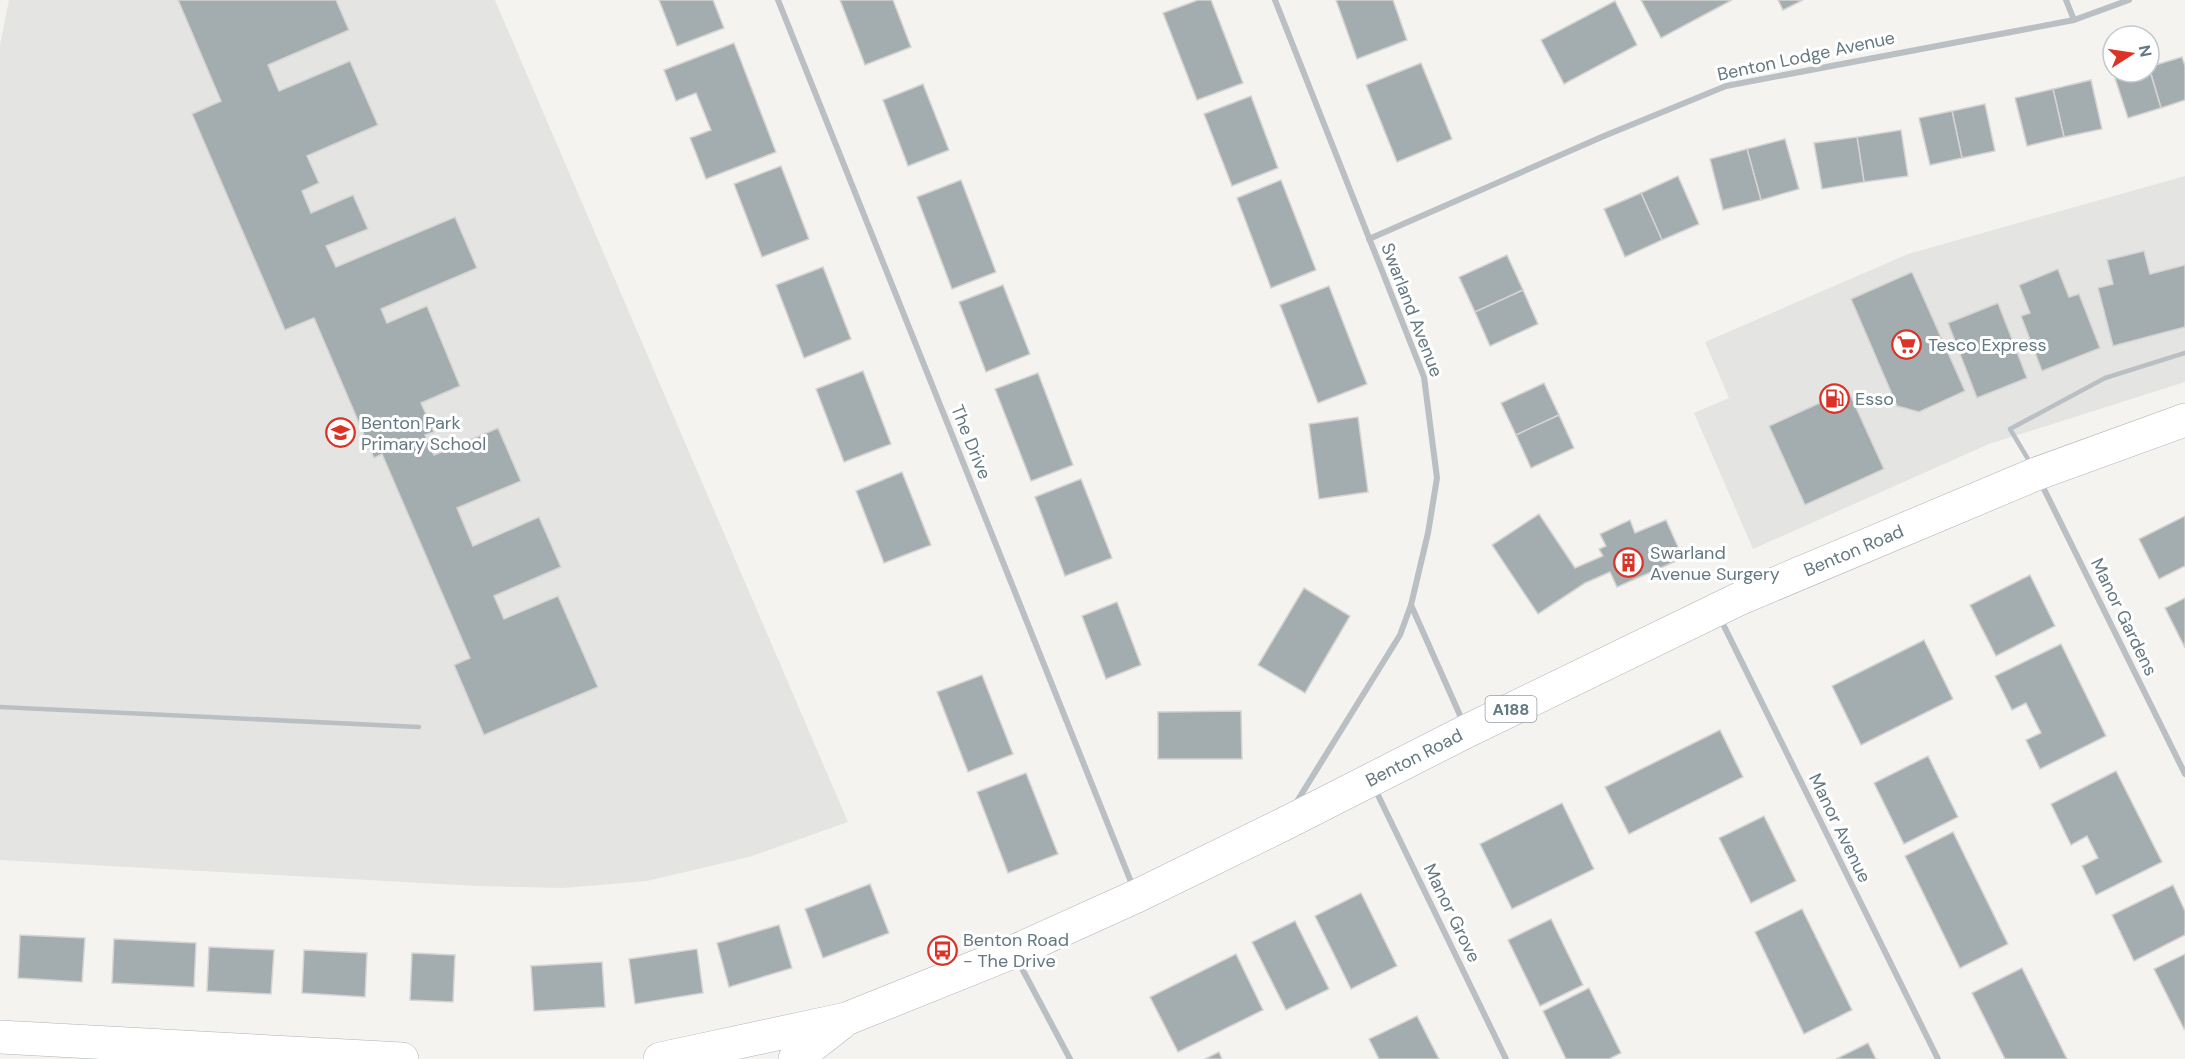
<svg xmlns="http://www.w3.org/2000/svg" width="2185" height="1059" viewBox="0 0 2185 1059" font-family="'DM Sans',sans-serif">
	<rect width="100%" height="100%" fill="#f4f3ef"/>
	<g fill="#e4e5e3">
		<polygon points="9,0 495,0 848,822 749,857 647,881 563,888 477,886 0,860 0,45"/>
		<polygon points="2185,176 2185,382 1989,444 1753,549 1694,413 1729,398 1705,342 1908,254"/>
	</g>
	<g fill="#a3adb0" stroke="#d5d4d2" stroke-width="1.5">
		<polygon points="178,0 336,0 349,30 268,65 279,91 350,61 378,125 307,156 319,183 302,191 311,213 353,195 368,229 326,246 336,267 455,217 477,268 381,309 387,323 427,306 460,386 421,403 434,432 425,435 434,455 498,428 521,481 457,508 473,546 539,517 561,567 494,596 504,619 558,596 598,687 484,735 454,665 470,658 382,454 374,458 314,318 285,330 192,114 221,101"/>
		<polygon points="659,0 713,0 724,28 677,46"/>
		<polygon points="840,0 893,0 911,47 865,65"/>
		<polygon points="1198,0 1211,0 1243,83 1197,100 1163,13"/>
		<polygon points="1336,0 1393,0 1407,40 1357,59"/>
		<polygon points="1641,0 1732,0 1661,38"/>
		<polygon points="1778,0 1803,0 1783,10"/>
		<polygon points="1615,1 1637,45 1564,84 1541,40"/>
		<polygon points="734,43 776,152 706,179 690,138 711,130 696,93 676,101 664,70"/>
		<polygon points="2182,57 2185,66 2185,100 2161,108 2149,67"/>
		<polygon points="1421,63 1452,139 1397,162 1366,85"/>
		<polygon points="2149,68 2161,108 2128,118 2115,78 2134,72 2149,72"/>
		<polygon points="2091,80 2102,129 2064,137 2053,89"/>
		<polygon points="923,84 949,150 908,166 883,100"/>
		<polygon points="2053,89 2064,137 2027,146 2015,98"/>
		<polygon points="1251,96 1278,168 1232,186 1204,114"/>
		<polygon points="1985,104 1995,151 1962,158 1952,111"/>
		<polygon points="1952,111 1962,158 1930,165 1919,118"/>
		<polygon points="1901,130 1908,176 1864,182 1857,137"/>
		<polygon points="1857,137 1864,182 1822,189 1814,143"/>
		<polygon points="1785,139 1799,189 1761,200 1747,149"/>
		<polygon points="1747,149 1761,200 1723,210 1710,159"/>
		<polygon points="781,166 809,239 762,257 734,184"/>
		<polygon points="1678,176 1699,224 1662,240 1641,193"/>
		<polygon points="961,180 996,272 952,289 917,197"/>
		<polygon points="1281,180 1316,270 1271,288 1237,198"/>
		<polygon points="1641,193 1662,240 1625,257 1604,209"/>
		<polygon points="2144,251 2150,274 2185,265 2185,327 2113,346 2098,288 2113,284 2107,260"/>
		<polygon points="1507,255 1523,290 1475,312 1459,277"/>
		<polygon points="823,267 851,339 804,358 776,285"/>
		<polygon points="2058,269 2069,297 2079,294 2100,348 2042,371 2021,316 2030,313 2019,285"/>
		<polygon points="1912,272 1965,391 1919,412 1897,406 1851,299"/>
		<polygon points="1003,285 1030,354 986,372 959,302"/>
		<polygon points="1329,286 1367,384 1318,403 1280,305"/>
		<polygon points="1523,290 1538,324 1490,346 1475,312"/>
		<polygon points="1998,303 2027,378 1977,398 1948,323"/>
		<polygon points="863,371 891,444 844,462 816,389"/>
		<polygon points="1038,373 1073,465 1031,481 995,389"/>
		<polygon points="1544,383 1559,415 1516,435 1501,403"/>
		<polygon points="1848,390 1884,469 1805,505 1769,426"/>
		<polygon points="1559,415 1574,448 1531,468 1516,435"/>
		<polygon points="1358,417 1368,492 1319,499 1309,424"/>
		<polygon points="902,472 931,545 884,563 856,491"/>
		<polygon points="1081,479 1112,558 1065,576 1035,497"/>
		<polygon points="1539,514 1575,568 1603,556 1599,549 1606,546 1600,534 1630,520 1635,533 1666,520 1683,558 1617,587 1610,572 1585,583 1538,614 1492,545"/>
		<polygon points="2185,516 2185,566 2159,579 2139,539"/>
		<polygon points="2030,575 2055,626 1996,656 1970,605"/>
		<polygon points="1304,588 1350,616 1305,693 1258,665"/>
		<polygon points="2185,598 2185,648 2165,608"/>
		<polygon points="1117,602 1141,665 1106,679 1082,616"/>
		<polygon points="1924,640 1953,699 1861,745 1832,686"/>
		<polygon points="2061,644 2106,736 2040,769 2026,740 2041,733 2026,703 2012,710 1995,676"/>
		<polygon points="982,675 1013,754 968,772 937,692"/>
		<polygon points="1241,711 1242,759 1158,759 1158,712"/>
		<polygon points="1720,730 1743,777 1629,834 1605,787"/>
		<polygon points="1928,756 1958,817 1904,844 1874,783"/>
		<polygon points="2116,771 2162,862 2096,895 2082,866 2098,858 2087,836 2071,845 2051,804"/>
		<polygon points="1026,773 1058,854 1008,873 977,792"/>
		<polygon points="1562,803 1594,869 1512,909 1480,844"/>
		<polygon points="1764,816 1796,881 1751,903 1719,838"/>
		<polygon points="1953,832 2008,944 1960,968 1905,856"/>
		<polygon points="870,884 889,933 823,958 805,909"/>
		<polygon points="2173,885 2185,911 2185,935 2134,961 2112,915"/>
		<polygon points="1361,893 1397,966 1351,989 1315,916"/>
		<polygon points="1802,909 1852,1010 1804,1034 1755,932"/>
		<polygon points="1551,919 1583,985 1540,1006 1508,940"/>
		<polygon points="1295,921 1329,989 1286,1010 1252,942"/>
		<polygon points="779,925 792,968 729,987 717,943"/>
		<polygon points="20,935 85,938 82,982 18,978"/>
		<polygon points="114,939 196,943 194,987 112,983"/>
		<polygon points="209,947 274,950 271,994 207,991"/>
		<polygon points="697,949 703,993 635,1004 629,959"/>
		<polygon points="304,950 367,953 365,997 302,993"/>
		<polygon points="412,953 455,955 453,1002 410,1000"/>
		<polygon points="1236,954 1263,1010 1178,1052 1150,997"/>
		<polygon points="2185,954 2185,1028 2184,1029 2154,969"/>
		<polygon points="602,962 605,1007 534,1011 531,966"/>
		<polygon points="2022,968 2067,1059 2005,1059 1972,993"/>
		<polygon points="1589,988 1621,1053 1609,1059 1566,1059 1543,1011"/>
		<polygon points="1417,1016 1439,1059 1379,1059 1369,1039"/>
		<polygon points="1868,1043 1876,1059 1836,1059"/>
		<polygon points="1219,1052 1222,1059 1205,1059"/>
	</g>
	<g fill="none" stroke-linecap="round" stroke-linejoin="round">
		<defs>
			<g id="primary">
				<polyline points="0,1037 402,1059"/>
				<path id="s1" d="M660,1059L846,1019L1013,952L1137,896L1282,825L1467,731L1741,598L2036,474L2185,420"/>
				<polyline points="795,1059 840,1024"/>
			</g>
		</defs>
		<use href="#primary" stroke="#adb4b6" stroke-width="34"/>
		<g stroke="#b9bfc2" stroke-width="4.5">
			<polyline points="2031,464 2010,429 2105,378 2185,353"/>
			<polyline points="0,707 419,727"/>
		</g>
		<g stroke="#b9bfc2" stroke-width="6">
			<polyline points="778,0 1133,887"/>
			<polyline points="1275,0 1424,377 1437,478 1428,533 1411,605 1400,635 1296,803"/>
			<polyline points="2066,0 2074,20"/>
			<polyline points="1369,239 1604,136 1726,86 2074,20 2129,0"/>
			<polyline points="2040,481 2185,774"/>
			<polyline points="1411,605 1463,722"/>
			<polyline points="1720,618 1938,1059"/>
			<polyline points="1375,789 1506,1059"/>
			<polyline points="1018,961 1070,1059"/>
		</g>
		<use href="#primary" stroke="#fff" stroke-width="33"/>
	</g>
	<defs>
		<symbol id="supermarket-ring" viewBox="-11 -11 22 22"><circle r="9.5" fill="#fff" stroke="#dd3226" stroke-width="1.5"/><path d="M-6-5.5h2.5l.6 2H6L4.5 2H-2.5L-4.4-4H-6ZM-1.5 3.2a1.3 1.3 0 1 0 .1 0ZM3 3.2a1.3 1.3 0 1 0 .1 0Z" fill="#dd3226"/></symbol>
		<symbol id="fuel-ring" viewBox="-11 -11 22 22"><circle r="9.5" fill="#fff" stroke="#dd3226" stroke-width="1.5"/><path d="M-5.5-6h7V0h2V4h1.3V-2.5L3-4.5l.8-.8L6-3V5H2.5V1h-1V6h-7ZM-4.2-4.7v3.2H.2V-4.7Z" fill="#dd3226"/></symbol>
		<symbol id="school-ring" viewBox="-11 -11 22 22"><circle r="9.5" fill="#fff" stroke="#dd3226" stroke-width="1.5"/><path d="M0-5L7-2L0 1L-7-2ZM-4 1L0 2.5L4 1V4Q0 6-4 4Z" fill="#dd3226"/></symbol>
		<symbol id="building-ring" viewBox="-11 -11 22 22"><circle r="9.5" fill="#fff" stroke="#dd3226" stroke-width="1.5"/><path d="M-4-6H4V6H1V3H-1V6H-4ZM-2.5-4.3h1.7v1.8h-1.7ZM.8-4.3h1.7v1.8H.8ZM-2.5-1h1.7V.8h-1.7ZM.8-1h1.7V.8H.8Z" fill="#dd3226"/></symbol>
		<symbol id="bus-ring" viewBox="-11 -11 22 22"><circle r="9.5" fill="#fff" stroke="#dd3226" stroke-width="1.5"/><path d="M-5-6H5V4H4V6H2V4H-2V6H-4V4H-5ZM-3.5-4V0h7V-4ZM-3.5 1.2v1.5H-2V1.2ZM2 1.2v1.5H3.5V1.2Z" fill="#dd3226"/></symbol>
	</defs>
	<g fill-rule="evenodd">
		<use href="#supermarket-ring" x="1890" y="328" width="33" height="33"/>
		<use href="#fuel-ring" x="1818" y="382" width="33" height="33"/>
		<use href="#school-ring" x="324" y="416" width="33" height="33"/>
		<use href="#building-ring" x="1612" y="546" width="33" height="33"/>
		<use href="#bus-ring" x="926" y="934" width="33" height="33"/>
	</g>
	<g text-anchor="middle" stroke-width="6" stroke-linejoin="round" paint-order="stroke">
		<rect fill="#fff" stroke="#92a0a6" stroke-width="1.5" x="1485.5" y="696" width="51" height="26" rx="4.5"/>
		<g font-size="16" font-weight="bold" fill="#637880">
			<text x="1511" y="715">A188</text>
		</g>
		<g font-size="18" fill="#637880" stroke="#fff">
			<text transform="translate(1806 56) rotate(-12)" y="6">Benton Lodge Avenue</text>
			<text transform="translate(1412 310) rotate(69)" y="6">Swarland Avenue</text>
			<text transform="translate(971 442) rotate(68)" y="6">The Drive</text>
			<text dy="6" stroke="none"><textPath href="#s1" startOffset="1302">Benton Road</textPath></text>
			<text transform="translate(2124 617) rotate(64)" y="6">Manor Gardens</text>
			<text dy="6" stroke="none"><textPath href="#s1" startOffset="816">Benton Road</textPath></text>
			<text transform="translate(1840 828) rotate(64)" y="6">Manor Avenue</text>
			<text transform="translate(1452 913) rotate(64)" y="6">Manor Grove</text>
		</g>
		<g font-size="18" fill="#637880" stroke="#fff" text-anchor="start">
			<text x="1928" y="351">Tesco Express</text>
			<text x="1855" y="405">Esso</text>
			<text x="361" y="429">Benton Park<tspan x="361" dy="21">Primary School</tspan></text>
			<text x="1650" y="559">Swarland<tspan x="1650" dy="21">Avenue Surgery</tspan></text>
			<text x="963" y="946">Benton Road<tspan x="963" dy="21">- The Drive</tspan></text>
		</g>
	</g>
	<g transform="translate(2131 54) rotate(78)"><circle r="28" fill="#ffffff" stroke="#c1c9cc" stroke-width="1.5"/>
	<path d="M0-4.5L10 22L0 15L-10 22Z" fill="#dd3226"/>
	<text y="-9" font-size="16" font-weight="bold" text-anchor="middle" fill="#637880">N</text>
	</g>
</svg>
